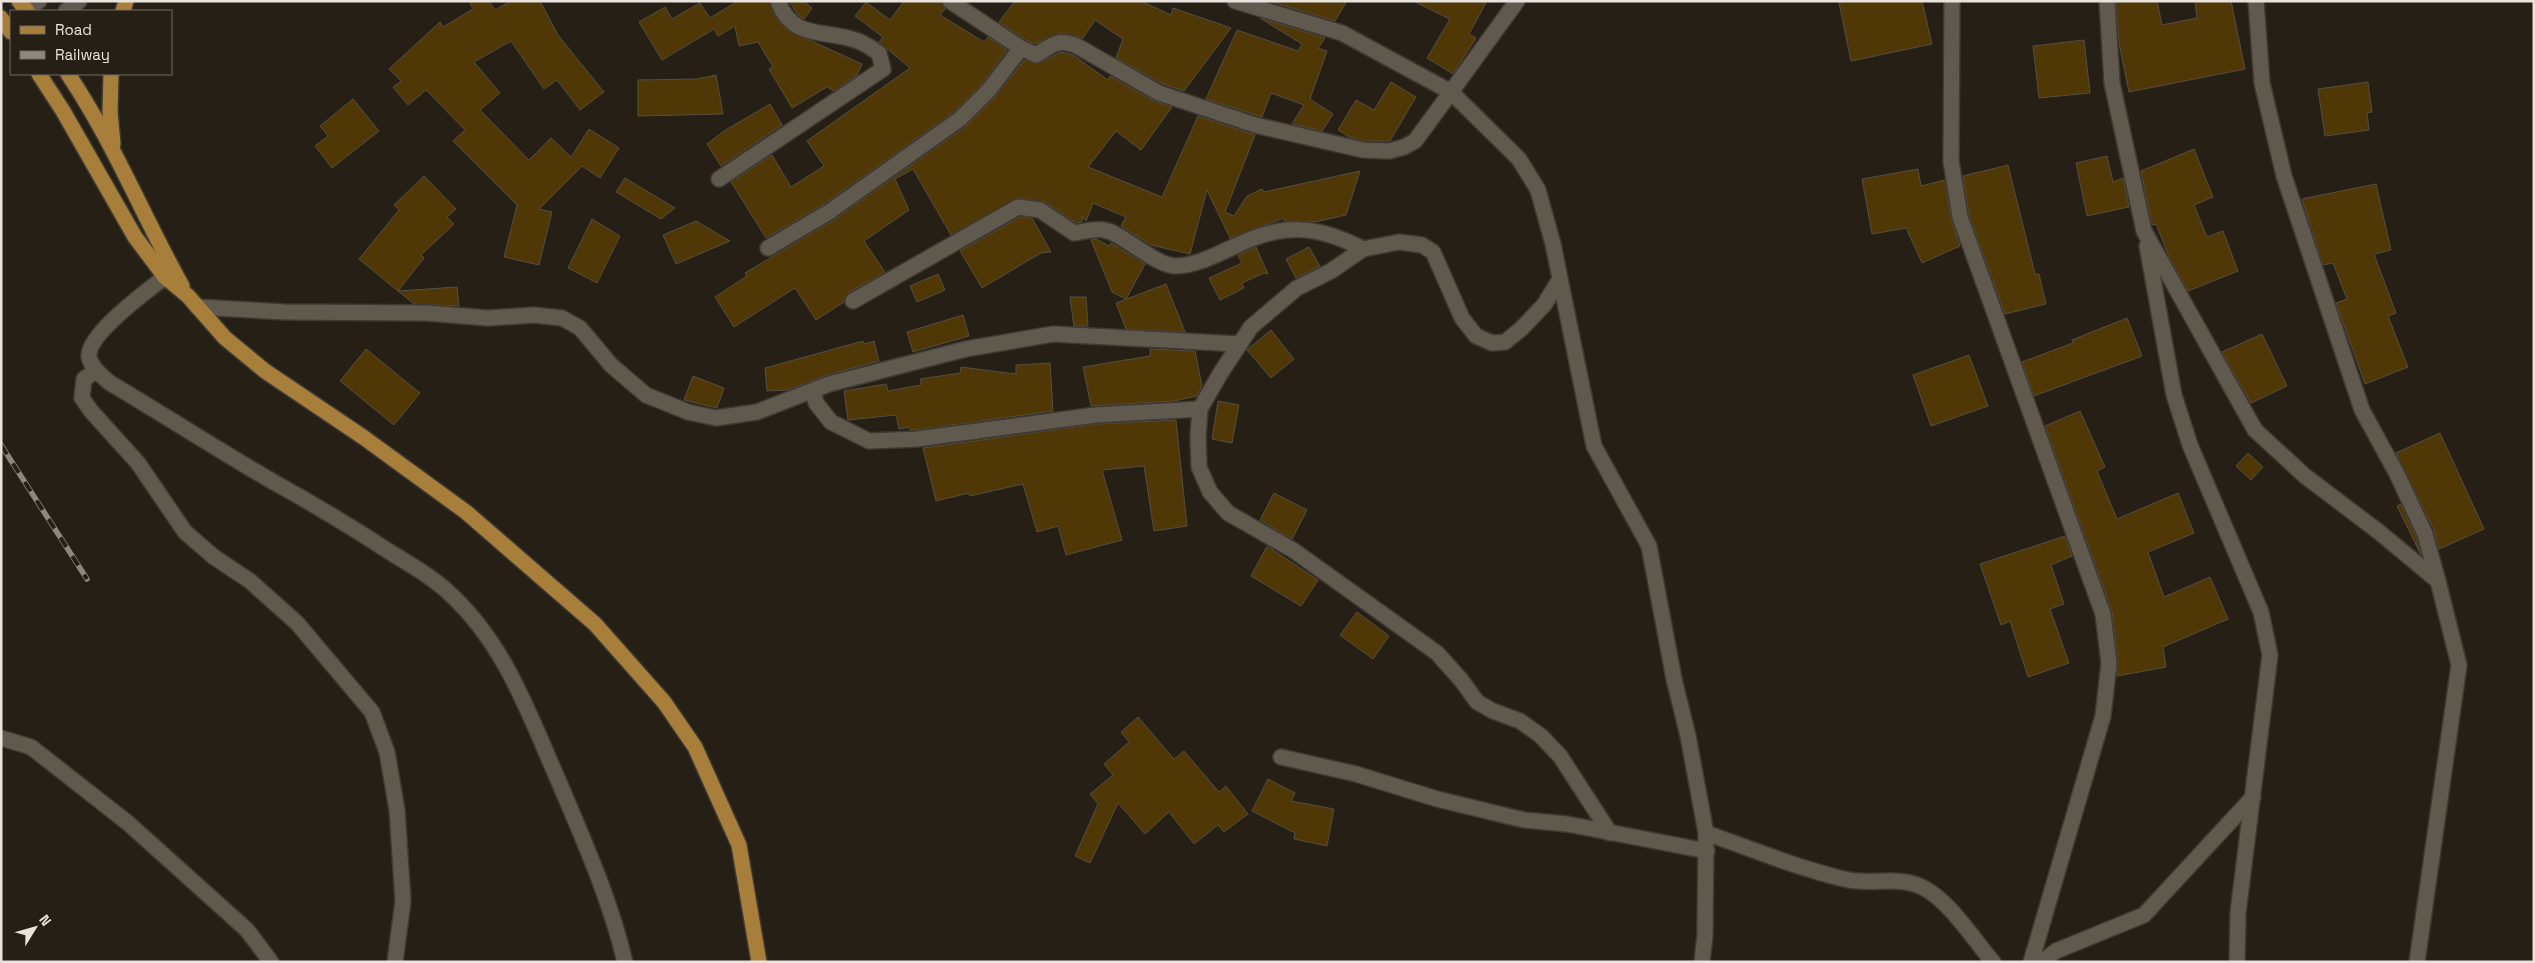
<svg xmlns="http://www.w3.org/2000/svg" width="2535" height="963" viewBox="0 0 2535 963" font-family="'Space Grotesk',sans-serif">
	<rect width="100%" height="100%" fill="#251f15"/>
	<g fill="#503806" stroke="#554e43">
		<polygon points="469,1 489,1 495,10 511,1 540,1 558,35 604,92 580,110 557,80 544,89 511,41 474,62 500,93 480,110 529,160 551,138 571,157 589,129 619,148 600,178 582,166 539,209 552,212 539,265 504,257 517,205 453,141 465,130 426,90 408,105 393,87 401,81 389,69 440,22 443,27 473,9"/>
		<polygon points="738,1 769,1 776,18 787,30 862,64 857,75 834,91 827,87 792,108 769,69 773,67 758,42 739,46 735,26 718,36 714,29 662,60 639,22 665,7 672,19 700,3 710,18"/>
		<polygon points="789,1 803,1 812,8 804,19 798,15"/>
		<polygon points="904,1 941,1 945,9 940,15 984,42 988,37 1007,50 982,84 954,112 824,204 766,238 731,182 772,155 791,187 824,166 807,141 910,68 879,42 883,37 855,16 866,2 890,20"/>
		<polygon points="1015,1 1141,1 1171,15 1173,8 1231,28 1184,91 1163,84 1116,58 1123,39 1095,20 1083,38 1060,33 1035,44 1026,40 999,22"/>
		<polygon points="1269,1 1347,1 1335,21"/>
		<polygon points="1413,1 1487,1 1469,34 1476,38 1453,74 1427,58 1450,19"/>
		<polygon points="1848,1 1922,1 1932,44 1851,61 1839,3"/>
		<polygon points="2116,1 2157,1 2162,25 2197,18 2195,1 2231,1 2245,69 2129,92 2119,43"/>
		<polygon points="1260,18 1325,38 1318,48 1327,51 1310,99 1333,114 1322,131 1292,124 1304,105 1271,93 1262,117 1206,99 1237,30 1298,51 1302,44"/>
		<polygon points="2084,40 2090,93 2039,98 2033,46"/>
		<polygon points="1061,52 1073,55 1108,80 1110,76 1154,101 1172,107 1141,150 1116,131 1088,167 1162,197 1198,116 1255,135 1225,212 1234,216 1247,196 1262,189 1264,192 1360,171 1346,215 1315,222 1284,221 1284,218 1230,238 1207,190 1190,254 1151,245 1121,226 1126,217 1093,203 1086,221 1082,216 1082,222 1076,223 1045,202 1019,198 951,235 913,169 895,179 909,210 864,241 885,272 848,293 844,302 816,320 795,288 734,327 715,297 747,276 745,273 834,220 965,127 996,96 1024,60 1037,64"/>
		<polygon points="716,75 723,114 638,116 638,80 697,79"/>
		<polygon points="1391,82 1416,97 1390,141 1364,141 1351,138 1338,130 1356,100 1374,110"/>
		<polygon points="2368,82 2372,112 2367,113 2369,130 2325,136 2318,89"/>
		<polygon points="353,99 379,131 332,168 315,146 328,136 320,126"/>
		<polygon points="770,104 782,125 721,166 707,144 724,131"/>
		<polygon points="2194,149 2213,197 2194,205 2207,237 2223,231 2238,271 2188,291 2170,259 2156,224 2152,225 2141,171"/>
		<polygon points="2107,156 2113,182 2123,178 2129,207 2087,216 2076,163"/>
		<polygon points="2008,165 2035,274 2039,274 2046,304 2005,314 1969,215 1963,176"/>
		<polygon points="1918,169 1921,186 1945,180 1951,219 1960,246 1922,263 1906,228 1872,234 1862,179"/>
		<polygon points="424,176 456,209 447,217 454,224 421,255 424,258 398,291 457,287 459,306 414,304 359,259 399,210 394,205"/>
		<polygon points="625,178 675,208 661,219 616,192"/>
		<polygon points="2376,184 2391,250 2374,254 2396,313 2388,316 2408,367 2365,384 2336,303 2347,299 2333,263 2323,265 2302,199"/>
		<polygon points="1020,217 1032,218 1051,252 1041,253 982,288 960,251"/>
		<polygon points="592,219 620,236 597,283 568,268"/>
		<polygon points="696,221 730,241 676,264 663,235"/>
		<polygon points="1096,239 1109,246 1111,243 1145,264 1126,299 1112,292 1091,240"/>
		<polygon points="1256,247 1268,274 1264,273 1242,283 1244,288 1220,300 1209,278 1242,263 1238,255"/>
		<polygon points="1309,247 1320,266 1296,278 1286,259"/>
		<polygon points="938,274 945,290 917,302 910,286"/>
		<polygon points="1166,284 1185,332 1126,329 1116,303"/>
		<polygon points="1070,297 1086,297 1088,326 1074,326"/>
		<polygon points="963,315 969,336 913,352 907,332"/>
		<polygon points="2127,318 2142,356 2034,396 2022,362 2073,343 2072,340"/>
		<polygon points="1271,330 1294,359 1271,378 1247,350"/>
		<polygon points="2262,334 2287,386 2251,403 2222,352"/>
		<polygon points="863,341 865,344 874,341 879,361 827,375 788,390 767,391 765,368"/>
		<polygon points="366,349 420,393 394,425 340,381"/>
		<polygon points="1150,349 1195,351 1202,386 1197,396 1174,401 1091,406 1083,367 1150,356"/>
		<polygon points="1969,355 1988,406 1931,426 1913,375"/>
		<polygon points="1050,363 1053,411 916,430 910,430 909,427 899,429 896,415 848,420 844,391 886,384 888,391 921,385 920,379 960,373 961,367 1016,374 1016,365"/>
		<polygon points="693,376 724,388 717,408 684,400"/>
		<polygon points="1218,401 1239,405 1232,443 1212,439"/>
		<polygon points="2080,411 2105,467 2097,471 2117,519 2178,493 2194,533 2148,552 2164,597 2210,577 2228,619 2163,647 2166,667 2117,676 2118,662 2112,611 2045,426"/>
		<polygon points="1176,420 1187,526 1154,531 1144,466 1102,470 1122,540 1066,555 1058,526 1037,532 1023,484 970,496 969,493 936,501 923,448 1097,424"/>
		<polygon points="2440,433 2484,529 2439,549 2434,530 2396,453"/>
		<polygon points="2248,453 2263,467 2251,480 2236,466"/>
		<polygon points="1274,493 1307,510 1292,539 1260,520"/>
		<polygon points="2401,504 2416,537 2421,555 2397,506"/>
		<polygon points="2065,536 2072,556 2051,565 2064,604 2050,609 2069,663 2028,677 2010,621 2001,625 1980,564"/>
		<polygon points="1267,546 1318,580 1301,606 1251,576"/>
		<polygon points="1357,612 1389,636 1373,659 1340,635"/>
		<polygon points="1138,717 1174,759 1184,751 1219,792 1226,786 1248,814 1224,832 1218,825 1194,844 1169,812 1145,834 1118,803 1090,863 1075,856 1098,804 1090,794 1113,775 1104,764 1129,742 1121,732"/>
		<polygon points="1268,779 1295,793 1291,801 1334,809 1327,846 1294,839 1295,833 1252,811"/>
	</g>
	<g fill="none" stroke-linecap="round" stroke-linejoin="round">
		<defs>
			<g id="street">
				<path d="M950,1L1021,48L1036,55C1053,45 1057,38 1077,46L1159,93L1255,125L1363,150L1389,151L1404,147L1415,141L1451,92L1519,159L1538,190L1553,244L1594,446L1649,546L1674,679L1688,736L1706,833L1705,935L1702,962"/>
				<polyline points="1235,1 1342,33 1451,92 1517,1"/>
				<polyline points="1952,1 1951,161 1960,217 2103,614 2109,663 2103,716 2031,962"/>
				<polyline points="2107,1 2112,83 2144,231 2255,430 2305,476 2379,532 2438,581 2425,534 2397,474 2362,410 2284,176 2262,83 2256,1"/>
				<path d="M719,179L883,69L879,53C871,48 863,42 855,40C822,29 793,40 778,1"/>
				<polyline points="2147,246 2174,395 2190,445 2261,612 2270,655 2238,913 2237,962"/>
				<polyline points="768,248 829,212 960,119 989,90 1021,48"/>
				<path d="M165,277C148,290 88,334 89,356C90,367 102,376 110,383C166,416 221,452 277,484C317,506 355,529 393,554C411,565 431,576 447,591C505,643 528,712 559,782C584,841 610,899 625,962"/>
				<polyline points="1560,279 1544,305 1521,329 1505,342 1492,343 1476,336 1462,318 1433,252 1422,245 1399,242 1363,249 1331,271 1297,288 1251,327 1220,374 1200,409 1198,436 1199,467 1210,492 1228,513 1293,550 1437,653 1462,681 1477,702 1493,711 1520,721 1541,736 1560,756 1610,833"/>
				<path d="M853,301L1018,207L1040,210L1074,233C1083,232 1095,228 1104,230C1121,232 1154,265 1175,266C1195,266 1216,255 1233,247C1282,223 1315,224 1363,249"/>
				<polyline points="197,307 285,312 427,313 488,318 534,315 562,318 580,328 611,365 646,395 688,412 716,418 757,412 829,384 966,349 1053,334 1240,344"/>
				<polyline points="96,371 84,379 82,398 91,411 138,463 185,532 214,557 250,581 297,623 372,712 387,752 397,810 403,901 395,962"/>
				<polyline points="813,391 816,403 831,422 869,441 917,439 1096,415 1200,409"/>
				<polyline points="1,738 31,747 128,823 247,930 271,962"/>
				<polyline points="1281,757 1356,774 1437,799 1524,820 1567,824 1707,851"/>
				<path d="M1706,833C1752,849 1797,868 1844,879C1871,886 1897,875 1922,887C1948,899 1974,940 1993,962"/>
				<polyline points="2042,962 2056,951 2144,915 2253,797"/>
				<polyline points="2417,962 2459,665 2438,581"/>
			</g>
			<g id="secondary">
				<polyline points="25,11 39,1"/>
				<polyline points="66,11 79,1"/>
			</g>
			<g id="primary">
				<polyline points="19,1 27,11"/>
				<polyline points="123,11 126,1"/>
				<polyline points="1,18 11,32"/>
				<polyline points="39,74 63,111 135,237 165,277 188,296 225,338 265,371 363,437 466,512 595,624 664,702 695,747 739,845 759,962"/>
				<path d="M68,74C113,141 143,216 182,286"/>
				<polyline points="111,74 110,112 113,144"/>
			</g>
		</defs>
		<use href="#street" stroke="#3e3933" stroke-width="18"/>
		<use href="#secondary" stroke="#3e3933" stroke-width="18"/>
		<use href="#primary" stroke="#3e3933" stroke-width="18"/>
		<use href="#street" stroke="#605a4e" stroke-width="15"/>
		<use href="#secondary" stroke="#605a4e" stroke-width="15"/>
		<use href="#primary" stroke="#a87f3a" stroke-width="15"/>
		<defs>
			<polyline id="rail" points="1,445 87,579"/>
		</defs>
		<use href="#rail" stroke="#8c877f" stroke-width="5.5"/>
		<use href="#rail" stroke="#251f15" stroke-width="4" stroke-dasharray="11" stroke-linecap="butt"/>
	</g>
	<rect width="2535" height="963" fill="none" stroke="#e8e4dd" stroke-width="5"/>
	<rect x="10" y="10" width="162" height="65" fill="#251f15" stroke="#736e65"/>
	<rect x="20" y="26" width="25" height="8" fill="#a87f3a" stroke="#736e65"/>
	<text x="55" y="35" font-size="15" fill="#e8e4dd">Road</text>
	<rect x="20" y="51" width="25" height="8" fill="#8c877f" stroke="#736e65"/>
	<text x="55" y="60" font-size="15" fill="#e8e4dd">Railway</text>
	<g transform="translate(35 928) rotate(53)" stroke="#251f15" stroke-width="4" paint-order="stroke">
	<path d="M0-4L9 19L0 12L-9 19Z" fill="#e8e4dd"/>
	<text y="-8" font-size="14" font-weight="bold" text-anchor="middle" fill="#e8e4dd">N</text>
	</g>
</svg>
